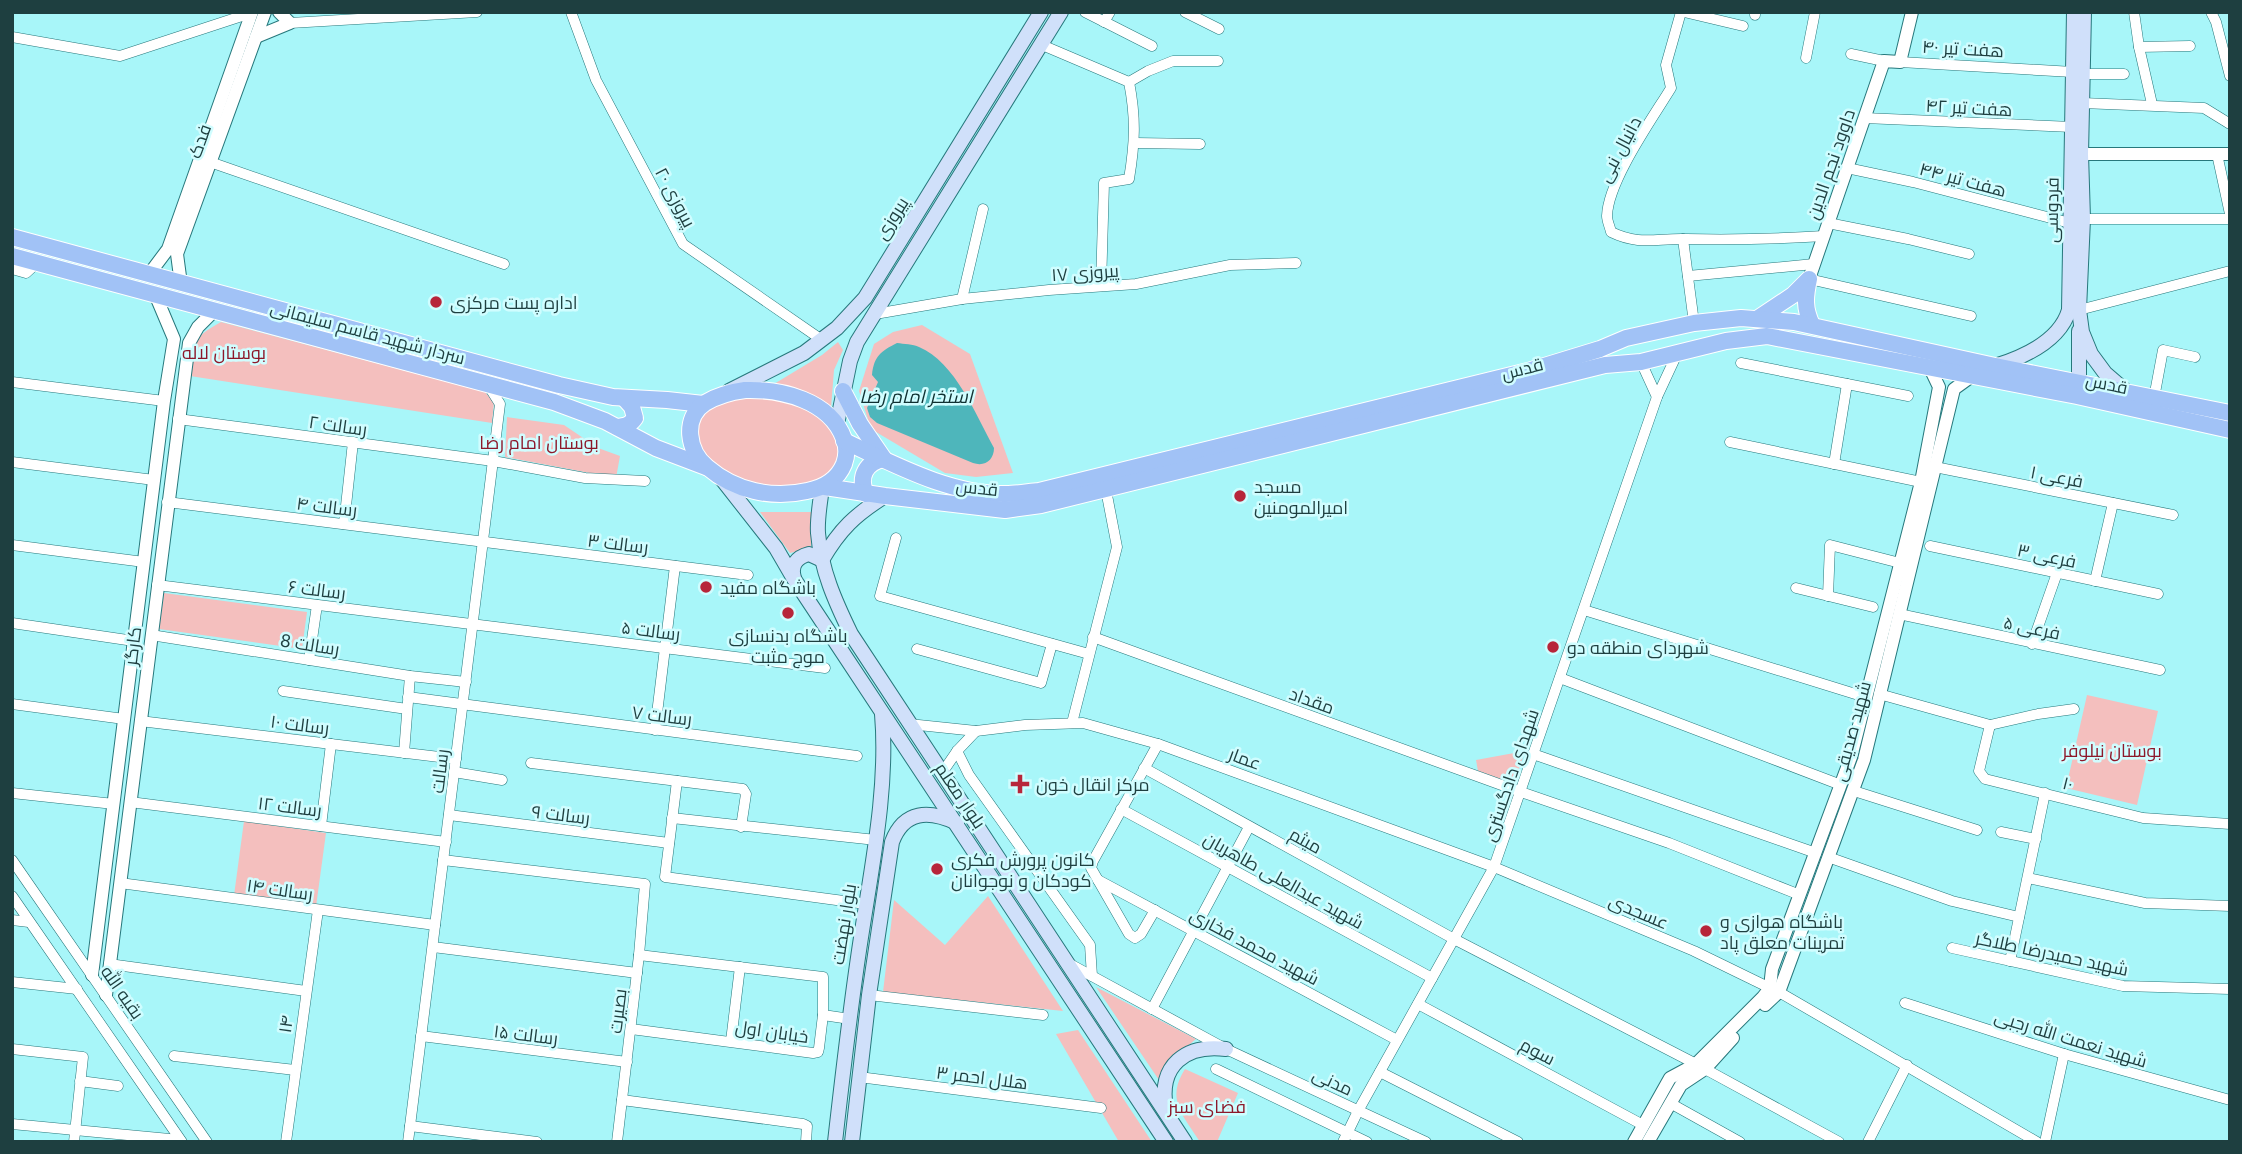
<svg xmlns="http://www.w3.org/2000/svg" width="2242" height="1154" font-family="Lato,Cairo,sans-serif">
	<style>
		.green { fill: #f4bfbe }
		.water { fill: #4eb6bb }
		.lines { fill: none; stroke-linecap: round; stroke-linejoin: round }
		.minor-casing { stroke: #27787c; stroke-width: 11 }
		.tertiary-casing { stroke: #27787c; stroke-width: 14 }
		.secondary-casing { stroke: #27787c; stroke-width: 16 }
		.primary-casing { stroke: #fff; stroke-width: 18 }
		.minor { stroke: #fff; stroke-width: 10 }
		.tertiary { stroke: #fff; stroke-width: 12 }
		.secondary { stroke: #d0e0fa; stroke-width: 14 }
		.primary { stroke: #a1c2f6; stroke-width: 16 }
		.poi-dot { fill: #b7253a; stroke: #d0fdff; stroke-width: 2.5 }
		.labels { text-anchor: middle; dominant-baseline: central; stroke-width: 5; stroke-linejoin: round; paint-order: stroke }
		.street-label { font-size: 18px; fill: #1e3f40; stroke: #d0fdff }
		.poi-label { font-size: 18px; fill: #1e3f40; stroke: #d0fdff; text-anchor: start }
		.park-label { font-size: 18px; fill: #8d182a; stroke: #d0fdff }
		.water-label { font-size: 19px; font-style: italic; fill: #0f3031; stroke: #d0fdff }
	</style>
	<rect width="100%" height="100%" fill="#a8f6f9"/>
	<g class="green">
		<path d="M221,322L485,392L494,402L492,423L190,376C193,345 191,338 221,322Z"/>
		<polygon points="922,325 970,354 1013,473 976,477 945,473 871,429 859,391 874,344 893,332"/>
		<polygon points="838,342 843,350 834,370 831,408 774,384 822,355"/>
		<path d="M744,396C764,396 782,398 801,406C838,423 860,462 813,482C802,487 788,491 776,490C754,488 703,466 697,442C695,436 697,427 699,421C702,414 710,406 718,403C726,400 736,398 744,396Z"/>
		<polygon points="507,417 564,425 598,448 620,456 616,478 505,457"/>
		<polygon points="760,512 812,512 811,548 790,553"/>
		<polygon points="164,593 307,612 302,649 159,629"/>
		<polygon points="2087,695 2158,711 2137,805 2066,788"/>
		<polygon points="1525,751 1514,784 1478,771 1476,760"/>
		<polygon points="244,821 326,833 315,914 233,903"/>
		<polygon points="988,896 1063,1011 883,992 894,900 945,945"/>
		<polygon points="1096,987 1196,1039 1166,1064 1159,1080"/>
		<polygon points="1078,1030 1152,1142 1119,1142 1056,1034"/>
		<path d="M1185,1069L1238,1093L1217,1142H1200C1184,1116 1165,1100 1185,1069Z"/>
	</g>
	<path class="water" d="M897,343C904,344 913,344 919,347C955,362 976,415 994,448C994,460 985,467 973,463L877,423L870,417L867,408L878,382L872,375C874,356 881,351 897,343Z"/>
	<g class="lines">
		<defs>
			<g id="minor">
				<polyline points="571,12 596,80 683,244 822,340"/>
				<polyline points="1085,12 1152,46"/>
				<polyline points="1185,12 1219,29"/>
				<path d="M1681,12L1666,65L1671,88C1652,119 1608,181 1607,216C1607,221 1610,227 1611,232C1640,246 1656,238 1686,239C1732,240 1778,239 1824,236"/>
				<polyline points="1684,12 1743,26"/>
				<polyline points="2134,12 2139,47 2152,104"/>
				<polyline points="2211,12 2216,22 2230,76"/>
				<polyline points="1755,15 1755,12"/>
				<polyline points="1104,22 1110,12"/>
				<polyline points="290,23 477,12"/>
				<polyline points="12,37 120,56 251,13"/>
				<path d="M1042,45L1129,82C1136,118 1135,143 1129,179L1104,183L1101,286"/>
				<polyline points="2139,47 2190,46"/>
				<polyline points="1851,54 1884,61"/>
				<polyline points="1806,58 1815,12"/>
				<polyline points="1900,62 2073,72"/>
				<polyline points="2083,74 2124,74"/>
				<polyline points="1129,82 1148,71 1173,61 1218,61"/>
				<polyline points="2082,103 2204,108 2230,124"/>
				<polyline points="1864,118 2072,127"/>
				<polyline points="1135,143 1200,144"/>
				<polyline points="2217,154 2230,214"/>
				<polyline points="210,162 504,264"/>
				<polyline points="1847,168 1913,182 2070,223"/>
				<polyline points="2083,219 2230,219"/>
				<polyline points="1828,223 1908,239 1969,254"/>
				<polyline points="1683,239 1694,323"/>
				<polyline points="12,269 26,273 37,263"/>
				<polyline points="1688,276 1814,264"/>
				<polyline points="1809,279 1971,316"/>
				<polyline points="962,299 983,209"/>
				<polyline points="2079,310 2230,271"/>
				<polyline points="875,314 962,299 1049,290 1136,284 1230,265 1296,263"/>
				<polyline points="1641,362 1657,397"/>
				<polyline points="1741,363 1908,396"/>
				<polyline points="12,382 164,401"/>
				<polyline points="2154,398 2163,350 2195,357"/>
				<polyline points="178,419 493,461 585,478 645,481"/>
				<polyline points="1730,442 1921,482"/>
				<polyline points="12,462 154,480"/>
				<polyline points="1834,464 1847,384"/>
				<polyline points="1935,467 2173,515"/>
				<polyline points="167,502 748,575"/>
				<polyline points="344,524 353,442"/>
				<polyline points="896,538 880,596 1089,654"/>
				<polyline points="12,545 144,562"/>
				<polyline points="1930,546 2158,594"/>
				<polyline points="2095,581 2113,503"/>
				<polyline points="157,585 825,668"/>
				<polyline points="1796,588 1873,607"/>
				<polyline points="1828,596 1830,545 1900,563"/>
				<polyline points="1584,610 1865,697"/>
				<polyline points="1899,614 2160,670"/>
				<polyline points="12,623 134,641"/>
				<polyline points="151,635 410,676 466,682"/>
				<polyline points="1093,637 1521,792 1669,843 1800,895"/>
				<polyline points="2032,644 2057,573"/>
				<polyline points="917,649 1041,683 1052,644"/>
				<polyline points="309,660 317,605"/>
				<polyline points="1560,678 1841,785"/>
				<polyline points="283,691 407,709"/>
				<polyline points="1879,694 1990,725 2038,714 2074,709"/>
				<polyline points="408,697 857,756"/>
				<polyline points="12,704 124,719"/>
				<polyline points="140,721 456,759"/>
				<polyline points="1072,723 1117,547 1106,490"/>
				<polyline points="909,724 976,731 957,751 942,773"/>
				<polyline points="1990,725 1979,771 1985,779 2143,818 2230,824"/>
				<polyline points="655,730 675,566"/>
				<polyline points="976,731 1025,725 1083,723 1158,744 1494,867 1694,951 1770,988"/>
				<polyline points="957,751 969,775 1090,945 1092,976"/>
				<polyline points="404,753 410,676"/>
				<polyline points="1533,754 1816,853"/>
				<polyline points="531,763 743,789 746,794 741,827"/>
				<polyline points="1144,768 1454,939 1696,1064"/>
				<polyline points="454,772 502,780"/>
				<polyline points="677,781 665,877 866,904"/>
				<polyline points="1854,791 1977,830"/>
				<polyline points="12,793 114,804"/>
				<polyline points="130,802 446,842"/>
				<polyline points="1121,809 1432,978"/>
				<polyline points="449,815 669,843"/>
				<polyline points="672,818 876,840"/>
				<polyline points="321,826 331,744"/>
				<polyline points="2001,832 2036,839"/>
				<polyline points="1828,857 1952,901 2019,917"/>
				<polyline points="12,860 207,1142"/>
				<polyline points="443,860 645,884 639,955 617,1142"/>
				<polyline points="2028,878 2145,903 2230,906"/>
				<polyline points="1098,880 1397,1040"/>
				<polyline points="120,883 435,925"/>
				<polyline points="12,896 182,1142"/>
				<polyline points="1155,910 1141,934 1135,938 1129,934 1091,868 1093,861 1158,744"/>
				<polyline points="12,920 29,922"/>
				<polyline points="433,947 637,973"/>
				<polyline points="1952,948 2123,986 2230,989"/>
				<polyline points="2010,961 2045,793"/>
				<polyline points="1068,963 1226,1049 1426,1142"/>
				<polyline points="109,964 306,991"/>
				<polyline points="12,982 77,989"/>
				<polyline points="1779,992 2037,1142"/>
				<polyline points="869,995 1043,1015"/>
				<polyline points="1905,1003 2064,1054 2230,1100"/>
				<polyline points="1418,1004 1643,1125"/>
				<polyline points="1152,1009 1249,827"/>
				<polyline points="823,1015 850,1019"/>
				<polyline points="631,1029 813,1053 818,1052 819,1048 823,1015 823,977 639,955"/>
				<polyline points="421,1036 627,1062"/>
				<polyline points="731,1041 740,967"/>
				<polyline points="12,1049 83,1057 74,1142"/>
				<polyline points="174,1056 295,1070"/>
				<polyline points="1216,1069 1367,1142"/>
				<polyline points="1705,1069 1839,1142"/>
				<polyline points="1380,1072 1518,1142"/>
				<polyline points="859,1077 1101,1108"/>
				<polyline points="80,1081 118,1086"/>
				<polyline points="622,1100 803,1124 807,1126 806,1142"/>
				<polyline points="1670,1103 1740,1142"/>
				<polyline points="12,1124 180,1140"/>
				<polyline points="410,1126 537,1142"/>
				<polyline points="286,1142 318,910"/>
				<polyline points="408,1142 500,404 488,385"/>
				<polyline points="1343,1142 1358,1111 1494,867 1657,397 1677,354"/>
				<polyline points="1868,1142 1907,1065"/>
				<polyline points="2045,1142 2064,1054"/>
			</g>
			<g id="tertiary">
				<polyline points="256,37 290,23 279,12"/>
				<polyline points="2081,154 2230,154"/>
				<polyline points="150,273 168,249 252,12"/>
				<polyline points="1809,279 1884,61 1900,62 1912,12"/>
				<polyline points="181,284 177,254 265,12"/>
				<polyline points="92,975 164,401 174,339 155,294"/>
				<polyline points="106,995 189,343 198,327 215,310"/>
				<polyline points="1765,1005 1779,992 1864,760 1954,389 1972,376"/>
				<polyline points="1634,1142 1670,1078 1696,1064 1763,997 1770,988 1772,969 1851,757 1921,482 1939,387 1929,366"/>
				<polyline points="1648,1142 1681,1085 1705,1069 1733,1038"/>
			</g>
			<g id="secondary">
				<polyline points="2084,12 2081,154 2083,219 2079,310 2082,332 2091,354 2105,373 2127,392"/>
				<polyline points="2079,331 2079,382"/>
				<path d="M1995,366C2024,357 2060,341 2069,310L2074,12"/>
				<polyline points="729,391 804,353 837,328 865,298 1041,12"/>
				<polyline points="837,424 850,361 857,342 1061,12"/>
				<polyline points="721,478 776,548 794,579 1166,1142"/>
				<path d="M822,488C820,503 817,519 818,533C821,570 835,601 851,634L1185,1142"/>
				<path d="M794,578C790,565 797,557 809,554L822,560C840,529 855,515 885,496"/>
				<path d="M1166,1108C1158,1065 1186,1044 1226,1049"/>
				<path d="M835,1142C843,1071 851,1001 862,931C873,860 888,785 882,714"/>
				<path d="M852,1142L869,995L892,842C904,810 929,810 957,823"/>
			</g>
			<g id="primary">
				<polyline points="12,237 559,385 613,397 667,400 703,404"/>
				<polyline points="12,256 554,402 605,421 656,448 706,467"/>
				<path d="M1757,319L1793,295L1809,279C1805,297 1804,308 1812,325"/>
				<path d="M745,390C781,389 830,400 844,439C847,447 847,456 844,464C837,481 823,488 807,491C772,499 735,491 707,467C688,452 682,418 705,403C718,395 730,392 745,390Z"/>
				<path d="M843,391L860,424L884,459C866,462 858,477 866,494"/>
				<path d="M617,427C626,426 630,425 635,418L632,407L624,398"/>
				<path d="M844,441C894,464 950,495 1006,494C1016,494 1028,492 1039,491L1528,371L1600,349L1626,338L1694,323L1741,318L1794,322L1995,366L2230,413"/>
				<polyline points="825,487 885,496 1005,510 1041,505 1605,365 1641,362 1726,341 1767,336 2077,396 2230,430"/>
			</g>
		</defs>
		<use href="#minor" class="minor-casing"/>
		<use href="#tertiary" class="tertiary-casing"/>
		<use href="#secondary" class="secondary-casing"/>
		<use href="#primary" class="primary-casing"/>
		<use href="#minor" class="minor"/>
		<use href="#tertiary" class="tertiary"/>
		<use href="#secondary" class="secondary"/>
		<use href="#primary" class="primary"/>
	</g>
	<g class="poi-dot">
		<circle cx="436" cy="302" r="7"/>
		<circle cx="1240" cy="496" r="7"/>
		<circle cx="706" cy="587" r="7"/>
		<circle cx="788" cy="613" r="7"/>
		<circle cx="1553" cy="647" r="7"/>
		<path d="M1016.5 773.5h7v7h7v7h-7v7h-7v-7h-7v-7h7z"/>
		<circle cx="937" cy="869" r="7"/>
		<circle cx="1706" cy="931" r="7"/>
	</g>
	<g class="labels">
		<g class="street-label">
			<text transform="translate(1963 48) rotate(3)">هفت تیر ۴۰</text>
			<text transform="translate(1969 107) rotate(3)">هفت تیر ۴۲</text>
			<text transform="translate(199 141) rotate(-70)">فدک</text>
			<text transform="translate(1619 149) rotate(-62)">دانیال نبی</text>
			<text transform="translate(1830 164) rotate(-71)">داوود نجم الدین</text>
			<text transform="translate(1963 179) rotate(15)">هفت تیر ۴۴</text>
			<text transform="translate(676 197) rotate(62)">پیروزی ۲۰</text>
			<text transform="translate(2051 210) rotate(-89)">فردوسی</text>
			<text transform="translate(891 218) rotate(-58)">پیروزی</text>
			<text transform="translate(1085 272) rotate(-4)">پیروزی ۱۷</text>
			<text transform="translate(368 332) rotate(15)">سردار شهید قاسم سلیمانی</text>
			<text transform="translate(1522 368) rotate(-14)">قدس</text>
			<text transform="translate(2107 383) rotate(12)">قدس</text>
			<text transform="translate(338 425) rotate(8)">رسالت ۲</text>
			<text transform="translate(2057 476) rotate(11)">فرعی ۱</text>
			<text transform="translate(977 487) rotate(6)">قدس</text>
			<text transform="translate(327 506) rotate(7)">رسالت ۴</text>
			<text transform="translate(618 543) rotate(7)">رسالت ۳</text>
			<text transform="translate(2047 555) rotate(12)">فرعی ۳</text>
			<text transform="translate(317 589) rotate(7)">رسالت ۶</text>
			<text transform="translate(2032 627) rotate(12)">فرعی ۵</text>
			<text transform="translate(651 630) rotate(7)">رسالت ۵</text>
			<text transform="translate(310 644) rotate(9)">رسالت 8</text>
			<text transform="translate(132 646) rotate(-83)">کارگر</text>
			<text transform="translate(1312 700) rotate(20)">مقداد</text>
			<text transform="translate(662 715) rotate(7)">رسالت ۷</text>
			<text transform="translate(300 724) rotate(7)">رسالت ۱۰</text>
			<text transform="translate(1851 731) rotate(-75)">شهید صدیقی</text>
			<text transform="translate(1245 758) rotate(20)">عمار</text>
			<text transform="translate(439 771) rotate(-83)">رسالت</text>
			<text transform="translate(1510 775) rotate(-71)">شهدای دادگستری</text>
			<text transform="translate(2068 783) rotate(14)">۱۰</text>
			<text transform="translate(961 795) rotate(56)">بلوار معلم</text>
			<text transform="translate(290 806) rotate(7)">رسالت ۱۲</text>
			<text transform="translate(561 814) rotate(7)">رسالت ۹</text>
			<text transform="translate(1306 840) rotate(29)">میثم</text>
			<text transform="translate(1284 880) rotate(29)">شهید عبدالعلی طاهریان</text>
			<text transform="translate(280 889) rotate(8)">رسالت ۱۴</text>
			<text transform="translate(1639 911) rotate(23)">عسجدی</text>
			<text transform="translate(843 924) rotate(-81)">بلوار نهضت</text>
			<text transform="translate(1255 946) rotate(28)">شهید محمد فخاری</text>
			<text transform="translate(2052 953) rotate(12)">شهید حمیدرضا طلاگر</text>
			<text transform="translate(123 992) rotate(55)">بقیه الله</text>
			<text transform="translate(617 1011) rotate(-83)">بصیرت</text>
			<text transform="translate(285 1024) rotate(-82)">۱۴</text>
			<text transform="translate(772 1031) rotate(8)">خیابان اول</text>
			<text transform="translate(526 1034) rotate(7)">رسالت ۱۵</text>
			<text transform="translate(2071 1038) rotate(17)">شهید نعمت الله رجبی</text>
			<text transform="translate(1538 1051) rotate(28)">سوم</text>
			<text transform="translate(982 1077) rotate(7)">هلال احمر ۳</text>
			<text transform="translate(1333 1081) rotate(25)">مدنی</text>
		</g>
		<g class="poi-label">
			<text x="450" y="302">اداره پست مرکزی</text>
			<text x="1254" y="486">مسجد<tspan x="1254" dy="21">امیرالمومنین</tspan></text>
			<text x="720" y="587">باشگاه مفید</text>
			<text x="788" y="635" text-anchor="middle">باشگاه بدنسازی<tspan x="788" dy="21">موج مثبت</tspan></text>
			<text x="1567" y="647">شهردای منطقه دو</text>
			<text x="1036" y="784">مرکز انقال خون</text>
			<text x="951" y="859">کانون پرورش فکری<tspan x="951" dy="21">کودکان و نوجوانان</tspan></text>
			<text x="1720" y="921">باشگاه هوازی و<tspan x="1720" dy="21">تمرینات معلق پاد</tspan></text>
		</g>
		<g class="park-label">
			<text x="224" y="352">بوستان لاله</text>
			<text x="539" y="442">بوستان امام رضا</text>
			<text x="2112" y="750">بوستان نیلوفر</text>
			<text x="1207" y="1106">فضای سبز</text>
		</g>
		<g class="water-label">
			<text x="916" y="395">استخر امام رضا</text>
		</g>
	</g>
	<rect width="2242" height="1154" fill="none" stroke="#1e3f40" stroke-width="28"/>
</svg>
